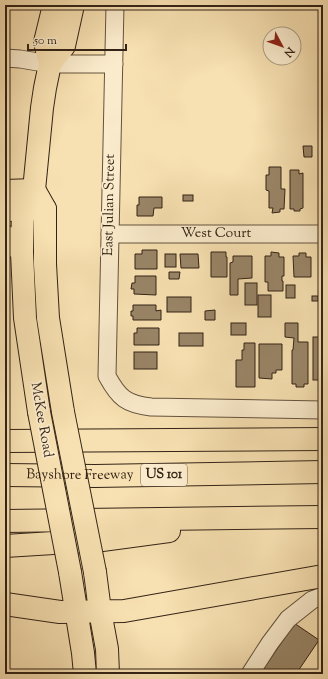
<svg xmlns="http://www.w3.org/2000/svg" width="328" height="679" font-family="'Sorts Mill Goudy',serif">
	<style>
		.building { fill: #998567; stroke: #332316 }
		.lines { fill: none; stroke-linecap: round; stroke-linejoin: round }
		.minor-casing { stroke: #64523d; stroke-width: 19 }
		.major-casing { stroke: #332316; stroke-width: 24 }
		.highway-casing { stroke: #332316; stroke-width: 24 }
		.minor { stroke: #faebcc; stroke-width: 17 }
		.major { stroke: #f7e0b1; stroke-width: 22 }
		.highway { stroke: #f7e0b1; stroke-width: 22 }
		.major-bridge-casing { stroke: #332316; stroke-width: 24; stroke-linecap: butt }
		.major-bridge { stroke: #f7e0b1; stroke-width: 22 }
		.labels { text-anchor: middle; dominant-baseline: central; stroke-width: 3.5; stroke-linejoin: round; paint-order: stroke }
		.shield { fill: #faebcc; stroke: #6f5f4d; stroke-width: 1 }
		.shield-label { font-size: 13px; font-weight: bold; fill: #332316 }
		.street-label { font-size: 14px; fill: #332316; stroke: #faebcc }
	</style>
	<rect width="100%" height="100%" fill="#f7e0b1"/>
	<filter id="stains"><feTurbulence type="fractalNoise" baseFrequency=".005" numOctaves="4"/><feColorMatrix values="0 0 0 0 .2 0 0 0 0 .09 0 0 0 0 .02 0 0 0 .5 -.17"/></filter>
	<radialGradient id="worn" r=".72"><stop offset=".6" stop-color="#630" stop-opacity="0"/><stop offset="1" stop-color="#630" stop-opacity=".3"/></radialGradient>
	<g class="building">
		<polygon points="303,146 312,146 312,157 304,157"/>
		<polygon points="269,167 281,167 281,189 285,189 284,209 280,209 280,212 272,213 273,208 269,208 269,191 266,190 266,175 269,175"/>
		<polygon points="290,170 299,170 299,174 303,173 303,208 300,209 300,211 294,211 294,209 290,209"/>
		<rect x="320" y="182" width="3" height="28"/>
		<rect x="183" y="195" width="10" height="6"/>
		<polygon points="139,197 162,197 162,208 154,208 153,216 137,216 137,205 139,205"/>
		<polygon points="142,250 157,250 157,269 135,269 135,254 142,254"/>
		<polygon points="211,252 226,252 226,257 227,257 227,277 211,277"/>
		<polygon points="271,252 279,253 279,257 284,257 284,276 282,276 282,281 283,281 283,291 268,291 268,282 265,282 265,256 271,256"/>
		<polygon points="299,253 306,253 306,257 311,257 311,277 294,277 293,256 299,256"/>
		<polygon points="322,253 323,253 323,290 323,278 321,278"/>
		<rect x="165" y="254" width="11" height="13"/>
		<polygon points="180,254 198,254 199,268 181,268"/>
		<polygon points="233,256 252,256 252,278 238,279 238,295 230,295 230,263 233,262"/>
		<polygon points="169,272 180,272 179,279 169,279"/>
		<polygon points="135,276 156,276 156,295 134,294 134,289 131,289 132,283 135,283"/>
		<rect x="245" y="283" width="12" height="22"/>
		<rect x="286" y="285" width="9" height="13"/>
		<rect x="258" y="295" width="13" height="22"/>
		<rect x="312" y="296" width="6" height="5"/>
		<rect x="167" y="297" width="24" height="15"/>
		<polygon points="133,305 156,305 156,311 161,310 161,320 133,320 133,316 131,316 131,311 133,311"/>
		<polygon points="215,310 215,320 205,320 205,311"/>
		<rect x="231" y="323" width="15" height="12"/>
		<polygon points="285,323 298,323 298,342 308,342 308,384 304,384 304,387 296,387 296,384 292,384 292,350 293,350 294,338 285,337"/>
		<polygon points="137,328 159,328 159,345 134,345 134,333 137,333"/>
		<rect x="179" y="333" width="24" height="13"/>
		<rect x="313" y="337" width="10" height="43"/>
		<polygon points="244,343 255,343 255,387 236,387 236,360 242,360 242,350 244,350"/>
		<polygon points="259,344 282,344 282,370 276,370 276,373 272,373 272,379 259,378"/>
		<rect x="134" y="352" width="23" height="17"/>
		<polygon points="294,623 319,640 296,674 260,674 286,636 285,636"/>
	</g>
	<g class="lines">
		<defs>
			<g id="minor">
				<path d="M115,5L107,376C119,398 126,404 151,407L323,410"/>
				<polyline points="5,58 20,59 50,64 114,64"/>
				<path id="s1" d="M110,234H323"/>
				<polyline points="250,674 270,643 288,619 312,600 323,596"/>
			</g>
			<g id="major">
				<polyline points="50,64 45,42 54,5"/>
				<polyline points="36,193 45,209 45,264 48,318 63,412"/>
				<polyline points="39,412 25,318 22,252 23,210 34,190 42,108 45,88 50,64 64,46 73,5"/>
				<polyline points="70,572 83,653 85,674"/>
				<polyline points="95,572 100,611 107,649 108,674"/>
			</g>
			<g id="highway">
				<polyline points="5,191 34,190"/>
				<polyline points="5,210 45,209"/>
				<polyline points="5,236 22,252"/>
				<polyline points="5,441 323,439"/>
				<path id="s2" d="M5,475L95,476L323,472"/>
				<polyline points="5,521 323,517"/>
				<polyline points="5,546 102,540 169,531"/>
				<polyline points="5,604 60,612 124,611 323,576"/>
			</g>
		</defs>
		<use href="#minor" class="minor-casing"/>
		<use href="#major" class="major-casing"/>
		<use href="#highway" class="highway-casing"/>
		<use href="#minor" class="minor"/>
		<use href="#major" class="major"/>
		<use href="#highway" class="highway"/>
		<defs>
			<g id="major-bridge">
				<polyline points="39,412 70,572"/>
				<polyline points="63,412 95,572"/>
			</g>
		</defs>
		<use href="#major-bridge" class="major-bridge-casing"/>
		<use href="#major-bridge" class="major-bridge"/>
	</g>
	<g class="labels">
		<rect class="shield" x="141" y="464" width="46" height="22" rx="3"/>
		<g class="shield-label">
			<text x="164" y="475">US 101</text>
		</g>
		<g class="street-label">
			<text transform="translate(110 205) rotate(-89)">East Julian Street</text>
			<text stroke="none"><textPath href="#s1" startOffset="106">West Court</textPath></text>
			<text transform="translate(41 420) rotate(80)">McKee Road</text>
			<text stroke="none"><textPath href="#s2" startOffset="75">Bayshore Freeway</textPath></text>
		</g>
	</g>
	<rect width="328" height="679" fill="none" stroke="#f7e0b1" stroke-width="20"/>
	<rect x="6" y="6" width="316" height="667" fill="none" stroke="#332316" stroke-width="2"/>
	<rect x="10" y="10" width="308" height="659" fill="none" stroke="#332316"/>
	<g transform="translate(282 46) rotate(131)"><circle r="19" fill="#faebcc" stroke="#aa9b83"/>
	<path d="M0-3L7 15L0 10L-7 15Z" fill="#8f2418"/>
	<text y="-6" font-size="11" font-weight="bold" text-anchor="middle" fill="#332316">N</text>
	</g>
	<path d="M28 44v6h98v-6" fill="none" stroke="#332316" stroke-width="2"/>
	<text x="34" y="44" font-size="12" fill="#332316" stroke="#faebcc" stroke-width="3" paint-order="stroke">50 m</text>
	<rect width="100%" height="100%" filter="url(#stains)"/>
	<rect width="100%" height="100%" fill="url(#worn)"/>
</svg>
